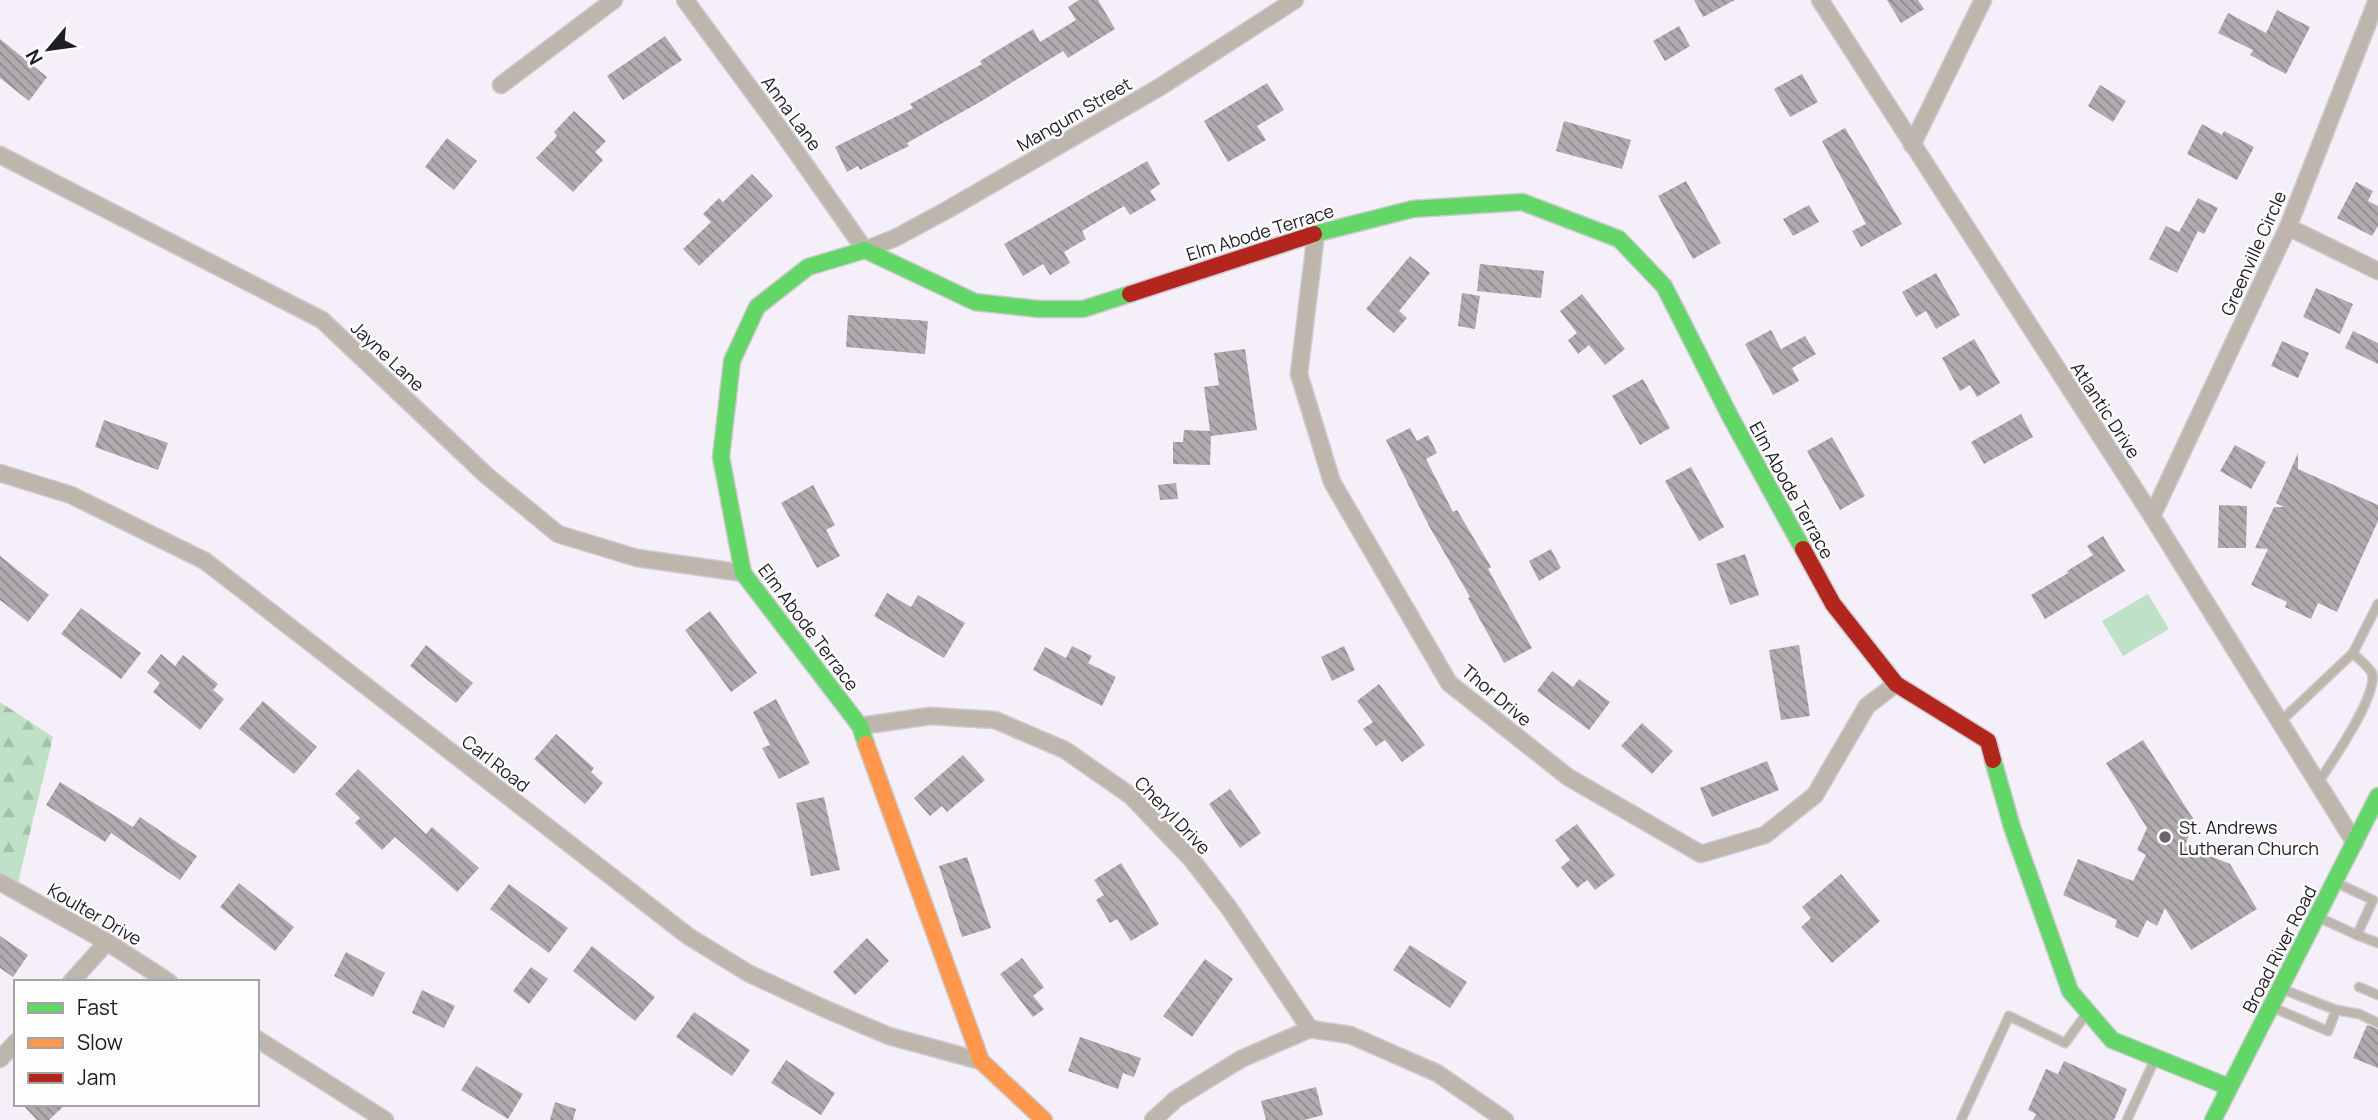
<svg xmlns="http://www.w3.org/2000/svg" width="2378" height="1120" font-family="Manrope,sans-serif">
	<style>
		.forest { fill: url(#forest-firs) }
		.pitch { fill: #bfe1c8 }
		.building { fill: url(#building-back-hatch) }
		.lines { fill: none; stroke-linecap: round; stroke-linejoin: round }
		.lane-casing { stroke: #cecad1; stroke-width: 11 }
		.street-casing { stroke: #cecad1; stroke-width: 19 }
		.fast-casing { stroke: #cecad1; stroke-width: 19 }
		.slow-casing { stroke: #cecad1; stroke-width: 19 }
		.jam-casing { stroke: #cecad1; stroke-width: 19 }
		.lane { stroke: #beb6ad; stroke-width: 8 }
		.street { stroke: #beb6ad; stroke-width: 16 }
		.fast { stroke: #63d668; stroke-width: 16 }
		.slow { stroke: #ff974d; stroke-width: 16 }
		.jam { stroke: #b3261e; stroke-width: 16 }
		.poi-dot { fill: #6a666d; stroke: #fdfdfd; stroke-width: 2.5 }
		.labels { text-anchor: middle; dominant-baseline: central; stroke-width: 5; stroke-linejoin: round; paint-order: stroke }
		.street-label { font-size: 18px; fill: #1f1c22; stroke: #fdfdfd }
		.poi-label { font-size: 18px; fill: #1f1c22; stroke: #fdfdfd; text-anchor: start }
	</style>
	<defs>
		<pattern id="forest-firs" width="22" height="20" patternUnits="userSpaceOnUse" patternTransform="scale(1.75)"><rect width="22" height="20" fill="#bfe1c8"/><path d="M5 1l3.5 6h-7zM16 11l3.5 6h-7z" fill="#a4c0ac"/></pattern>
		<pattern id="building-back-hatch" width="6" height="6" patternUnits="userSpaceOnUse" patternTransform="scale(1.75)"><rect width="6" height="6" fill="#b1abaf"/><path d="M-1 5l2 2M0 0l6 6M5-1l2 2" fill="none" stroke="#8f8a8e"/></pattern>
	</defs>
	<rect width="100%" height="100%" fill="#f4eff9"/>
	<polygon class="forest" points="0,702 53,737 16,891 0,882"/>
	<polygon class="pitch" points="2148,594 2169,629 2123,656 2102,621"/>
	<g class="building">
		<polygon points="1079,0 1098,0 1115,29 1068,58 1063,51 980,102 907,143 909,146 860,170 858,166 847,172 835,147 913,108 910,104 982,64 980,61 1033,29 1040,42 1076,20 1068,7"/>
		<polygon points="1694,0 1735,0 1703,17"/>
		<polygon points="1887,0 1918,0 1924,9 1901,23"/>
		<polygon points="2277,10 2310,27 2286,74 2250,55 2253,50 2218,33 2228,13 2266,33"/>
		<polygon points="1679,26 1690,46 1665,61 1653,41"/>
		<polygon points="665,36 682,60 623,100 607,76"/>
		<polygon points="0,39 47,77 29,101 0,78"/>
		<polygon points="1802,74 1818,102 1790,117 1774,89"/>
		<polygon points="1267,83 1284,110 1257,126 1266,140 1228,162 1204,121"/>
		<polygon points="2100,85 2126,101 2113,122 2088,106"/>
		<polygon points="574,111 606,141 595,152 603,160 573,192 536,158 557,136 554,132"/>
		<polygon points="1564,121 1631,140 1622,169 1556,151"/>
		<polygon points="2202,124 2222,135 2224,131 2254,147 2237,180 2187,154"/>
		<polygon points="1845,128 1902,224 1861,247 1852,231 1866,224 1822,141"/>
		<polygon points="447,138 477,161 454,190 425,167"/>
		<polygon points="1147,161 1160,184 1150,191 1156,200 1130,215 1124,206 1082,231 1086,239 1064,252 1070,263 1050,275 1043,264 1023,276 1004,244"/>
		<polygon points="752,174 773,196 699,266 683,249 711,222 703,214 719,198 723,202"/>
		<polygon points="1686,181 1721,243 1693,259 1658,196"/>
		<polygon points="2356,182 2373,191 2368,201 2378,206 2378,226 2372,236 2337,218"/>
		<polygon points="2198,198 2218,208 2204,234 2198,231 2177,273 2149,259 2166,226 2179,232"/>
		<polygon points="1809,205 1819,222 1793,236 1783,219"/>
		<polygon points="1410,256 1430,273 1399,311 1407,318 1394,333 1366,309"/>
		<polygon points="1480,264 1544,271 1541,298 1477,291"/>
		<polygon points="1936,273 1960,315 1936,329 1926,311 1916,317 1902,292"/>
		<polygon points="2316,288 2353,304 2340,334 2303,317"/>
		<polygon points="1462,293 1480,296 1475,329 1458,326"/>
		<polygon points="1582,294 1625,349 1605,365 1589,345 1578,354 1568,340 1577,333 1560,311"/>
		<polygon points="848,315 928,321 925,354 846,347"/>
		<polygon points="1771,330 1781,349 1805,336 1816,354 1792,368 1799,381 1773,395 1745,344"/>
		<polygon points="2353,331 2378,343 2378,364 2345,348"/>
		<polygon points="1974,339 2000,383 1977,397 1970,385 1960,391 1942,358"/>
		<polygon points="2282,341 2309,353 2298,378 2271,366"/>
		<polygon points="1245,349 1257,430 1211,436 1210,465 1173,464 1173,442 1183,442 1184,430 1210,431 1204,387 1219,385 1214,353"/>
		<polygon points="1643,379 1670,428 1640,445 1612,396"/>
		<polygon points="2021,414 2033,437 1984,464 1971,442"/>
		<polygon points="104,420 168,443 158,470 95,447"/>
		<polygon points="1410,428 1417,441 1428,435 1437,453 1426,459 1453,512 1457,510 1491,567 1488,569 1532,648 1504,663 1468,598 1470,597 1429,526 1386,440"/>
		<polygon points="1832,437 1865,496 1840,510 1807,451"/>
		<polygon points="2235,445 2266,462 2251,489 2220,471"/>
		<polygon points="2298,453 2298,469 2378,505 2378,521 2337,612 2318,603 2311,619 2285,607 2287,602 2251,585 2268,549 2255,548 2274,507 2284,507 2276,503"/>
		<polygon points="1691,467 1724,527 1699,541 1665,481"/>
		<polygon points="1176,483 1178,499 1160,500 1158,485"/>
		<polygon points="813,485 835,525 826,530 840,556 817,568 781,503"/>
		<polygon points="2219,505 2247,506 2246,548 2218,548"/>
		<polygon points="2103,536 2125,571 2045,619 2031,595 2068,573 2067,571 2093,555 2087,546"/>
		<polygon points="1551,549 1561,568 1539,581 1529,561"/>
		<polygon points="1745,554 1759,595 1730,605 1716,564"/>
		<polygon points="0,556 49,595 28,622 0,600"/>
		<polygon points="887,593 911,607 918,595 965,623 944,658 874,616"/>
		<polygon points="81,608 141,653 121,679 61,634"/>
		<polygon points="710,611 757,673 731,692 685,630"/>
		<polygon points="426,645 473,683 456,703 410,666"/>
		<polygon points="1799,645 1810,716 1781,720 1769,650"/>
		<polygon points="1072,646 1092,656 1088,663 1116,677 1102,706 1033,670 1045,647 1066,658"/>
		<polygon points="1344,646 1355,670 1332,681 1321,657"/>
		<polygon points="161,654 175,666 183,655 218,684 213,690 224,699 200,730 153,692 160,683 147,672"/>
		<polygon points="1552,671 1573,687 1579,679 1610,702 1589,730 1537,691"/>
		<polygon points="1379,684 1425,745 1402,762 1385,740 1376,746 1363,729 1373,722 1357,701"/>
		<polygon points="776,699 810,763 779,779 762,748 770,745 753,712"/>
		<polygon points="263,701 317,747 294,774 239,729"/>
		<polygon points="1642,723 1673,751 1652,774 1621,746"/>
		<polygon points="556,734 594,768 591,772 603,783 585,804 534,759"/>
		<polygon points="2143,740 2194,820 2185,846 2230,864 2257,909 2191,950 2165,908 2157,926 2147,920 2138,938 2115,927 2117,920 2063,895 2078,859 2133,881 2146,855 2137,850 2147,828 2106,763"/>
		<polygon points="963,755 985,780 947,812 942,806 930,816 914,798"/>
		<polygon points="1767,761 1779,790 1712,817 1700,788"/>
		<polygon points="358,769 426,834 432,827 479,868 457,892 395,837 382,850 355,823 360,818 335,794"/>
		<polygon points="60,782 133,827 140,817 197,856 180,880 111,833 105,842 46,805"/>
		<polygon points="1230,789 1261,833 1240,848 1209,804"/>
		<polygon points="824,797 840,870 811,876 796,803"/>
		<polygon points="1577,824 1615,875 1595,890 1587,880 1577,888 1561,867 1570,860 1555,840"/>
		<polygon points="967,857 991,928 962,937 939,866"/>
		<polygon points="1121,863 1159,924 1131,941 1117,919 1110,923 1096,900 1104,895 1094,880"/>
		<polygon points="1841,874 1880,921 1832,963 1801,927 1811,918 1802,907"/>
		<polygon points="239,883 294,927 275,951 220,907"/>
		<polygon points="509,884 568,928 549,953 490,909"/>
		<polygon points="0,936 28,955 13,977 0,968"/>
		<polygon points="867,938 889,961 855,995 833,972"/>
		<polygon points="1410,945 1467,982 1450,1008 1393,970"/>
		<polygon points="592,946 655,997 635,1021 573,971"/>
		<polygon points="346,952 385,973 373,997 334,976"/>
		<polygon points="1022,958 1044,987 1033,996 1044,1009 1033,1017 1000,974"/>
		<polygon points="1205,959 1233,979 1192,1037 1163,1016"/>
		<polygon points="531,967 548,979 529,1004 513,991"/>
		<polygon points="422,990 455,1006 444,1028 412,1013"/>
		<polygon points="694,1012 750,1050 732,1076 676,1037"/>
		<polygon points="2367,1025 2378,1029 2378,1068 2353,1058"/>
		<polygon points="1080,1037 1141,1058 1134,1077 1123,1073 1118,1089 1068,1071"/>
		<polygon points="786,1060 835,1093 821,1115 771,1083"/>
		<polygon points="2064,1061 2127,1089 2114,1120 2033,1120 2036,1114 2028,1110 2046,1069 2058,1074"/>
		<polygon points="476,1066 523,1094 508,1119 461,1090"/>
		<polygon points="1316,1087 1323,1115 1304,1120 1266,1120 1261,1101"/>
		<polygon points="555,1102 576,1109 573,1120 550,1120"/>
		<polygon points="22,1104 66,1104 49,1120 37,1120"/>
	</g>
	<g class="lines">
		<defs>
			<g id="lane">
				<polyline points="2280,722 2353,653 2378,604"/>
				<path d="M2318,783C2331,763 2378,696 2372,673C2368,666 2359,659 2353,653"/>
				<polyline points="2320,918 2357,935 2373,900 2337,883"/>
				<polyline points="2357,935 2378,943"/>
				<polyline points="2359,987 2378,995"/>
				<polyline points="2282,989 2336,1010 2359,1014 2378,1023"/>
				<polyline points="2274,1008 2328,1031 2336,1010"/>
				<polyline points="1961,1120 2009,1016 2065,1043 2087,1013"/>
				<polyline points="2127,1120 2155,1059"/>
			</g>
			<g id="street">
				<polyline points="685,0 780,129 865,250 895,238 947,210 1160,87 1295,0"/>
				<polyline points="1820,0 2152,516 2355,843"/>
				<polyline points="501,85 614,0"/>
				<polyline points="1912,145 1983,0"/>
				<polyline points="0,155 322,320 486,475 558,534 637,558 743,573"/>
				<polyline points="2288,227 2378,271"/>
				<polyline points="1316,233 1299,374 1332,482 1449,683 1568,777 1701,854 1765,835 1815,795 1867,706 1896,684"/>
				<polyline points="0,473 71,495 205,561 688,936 748,973 823,1008 889,1036 981,1061"/>
				<polyline points="2152,516 2288,227 2377,0"/>
				<polyline points="860,726 930,716 995,720 1065,750 1131,796 1192,860 1229,908 1310,1029"/>
				<polyline points="0,882 107,942 169,982"/>
				<polyline points="71,982 107,942"/>
				<polyline points="257,1039 385,1120"/>
				<polyline points="0,1059 16,1042"/>
				<polyline points="1153,1120 1176,1099 1241,1059 1310,1029 1350,1035 1437,1073 1505,1120"/>
			</g>
			<g id="fast">
				<polyline points="1314,234 1413,209 1522,202 1619,239 1664,286 1731,418 1803,549"/>
				<polyline points="866,744 860,726 743,573 721,457 732,361 757,307 808,267 865,250 975,302 1039,309 1083,309 1130,294"/>
				<polyline points="1993,760 2012,827 2070,991 2112,1040 2229,1087"/>
				<polyline points="2213,1120 2378,796"/>
			</g>
			<polyline id="slow" points="866,744 981,1061 1044,1120"/>
			<g id="jam">
				<polyline points="1130,294 1314,234"/>
				<polyline points="1803,549 1833,604 1896,684 1988,741 1993,760"/>
			</g>
		</defs>
		<use href="#lane" class="lane-casing"/>
		<use href="#street" class="street-casing"/>
		<use href="#fast" class="fast-casing"/>
		<use href="#slow" class="slow-casing"/>
		<use href="#jam" class="jam-casing"/>
		<use href="#lane" class="lane"/>
		<use href="#street" class="street"/>
		<use href="#fast" class="fast"/>
		<use href="#slow" class="slow"/>
		<use href="#jam" class="jam"/>
	</g>
	<circle class="poi-dot" cx="2165" cy="837" r="7"/>
	<g class="labels">
		<g class="street-label">
			<text transform="translate(792 113) rotate(54)">Anna Lane</text>
			<text transform="translate(1074 114) rotate(-30)">Mangum Street</text>
			<text transform="translate(1260 232) rotate(-17)">Elm Abode Terrace</text>
			<text transform="translate(2253 253) rotate(-66)">Greenville Circle</text>
			<text transform="translate(388 356) rotate(43)">Jayne Lane</text>
			<text transform="translate(2106 410) rotate(57)">Atlantic Drive</text>
			<text transform="translate(1792 490) rotate(61)">Elm Abode Terrace</text>
			<text transform="translate(809 627) rotate(53)">Elm Abode Terrace</text>
			<text transform="translate(1497 695) rotate(40)">Thor Drive</text>
			<text transform="translate(496 763) rotate(38)">Carl Road</text>
			<text transform="translate(1173 815) rotate(46)">Cheryl Drive</text>
			<text transform="translate(95 914) rotate(30)">Koulter Drive</text>
			<text transform="translate(2279 949) rotate(-63)">Broad River Road</text>
		</g>
		<g class="poi-label">
			<text x="2179" y="827">St. Andrews<tspan x="2179" dy="21">Lutheran Church</tspan></text>
		</g>
	</g>
	<rect x="14" y="980" width="245" height="126" fill="#fdfdfd" stroke="#a4a3a5" stroke-width="2"/>
	<rect x="28" y="1003" width="35" height="10" fill="#63d668" stroke="#a4a3a5" stroke-width="2"/>
	<text x="77" y="1015" font-size="21" fill="#1f1c22">Fast</text>
	<rect x="28" y="1038" width="35" height="10" fill="#ff974d" stroke="#a4a3a5" stroke-width="2"/>
	<text x="77" y="1050" font-size="21" fill="#1f1c22">Slow</text>
	<rect x="28" y="1073" width="35" height="10" fill="#b3261e" stroke="#a4a3a5" stroke-width="2"/>
	<text x="77" y="1085" font-size="21" fill="#1f1c22">Jam</text>
	<g transform="translate(49 49) rotate(241)" stroke="#fdfdfd" stroke-width="5" paint-order="stroke">
	<path d="M0-5L12 26L0 18L-12 26Z" fill="#1f1c22"/>
	<text y="-10" font-size="19" font-weight="bold" text-anchor="middle" fill="#1f1c22">N</text>
	</g>
</svg>
